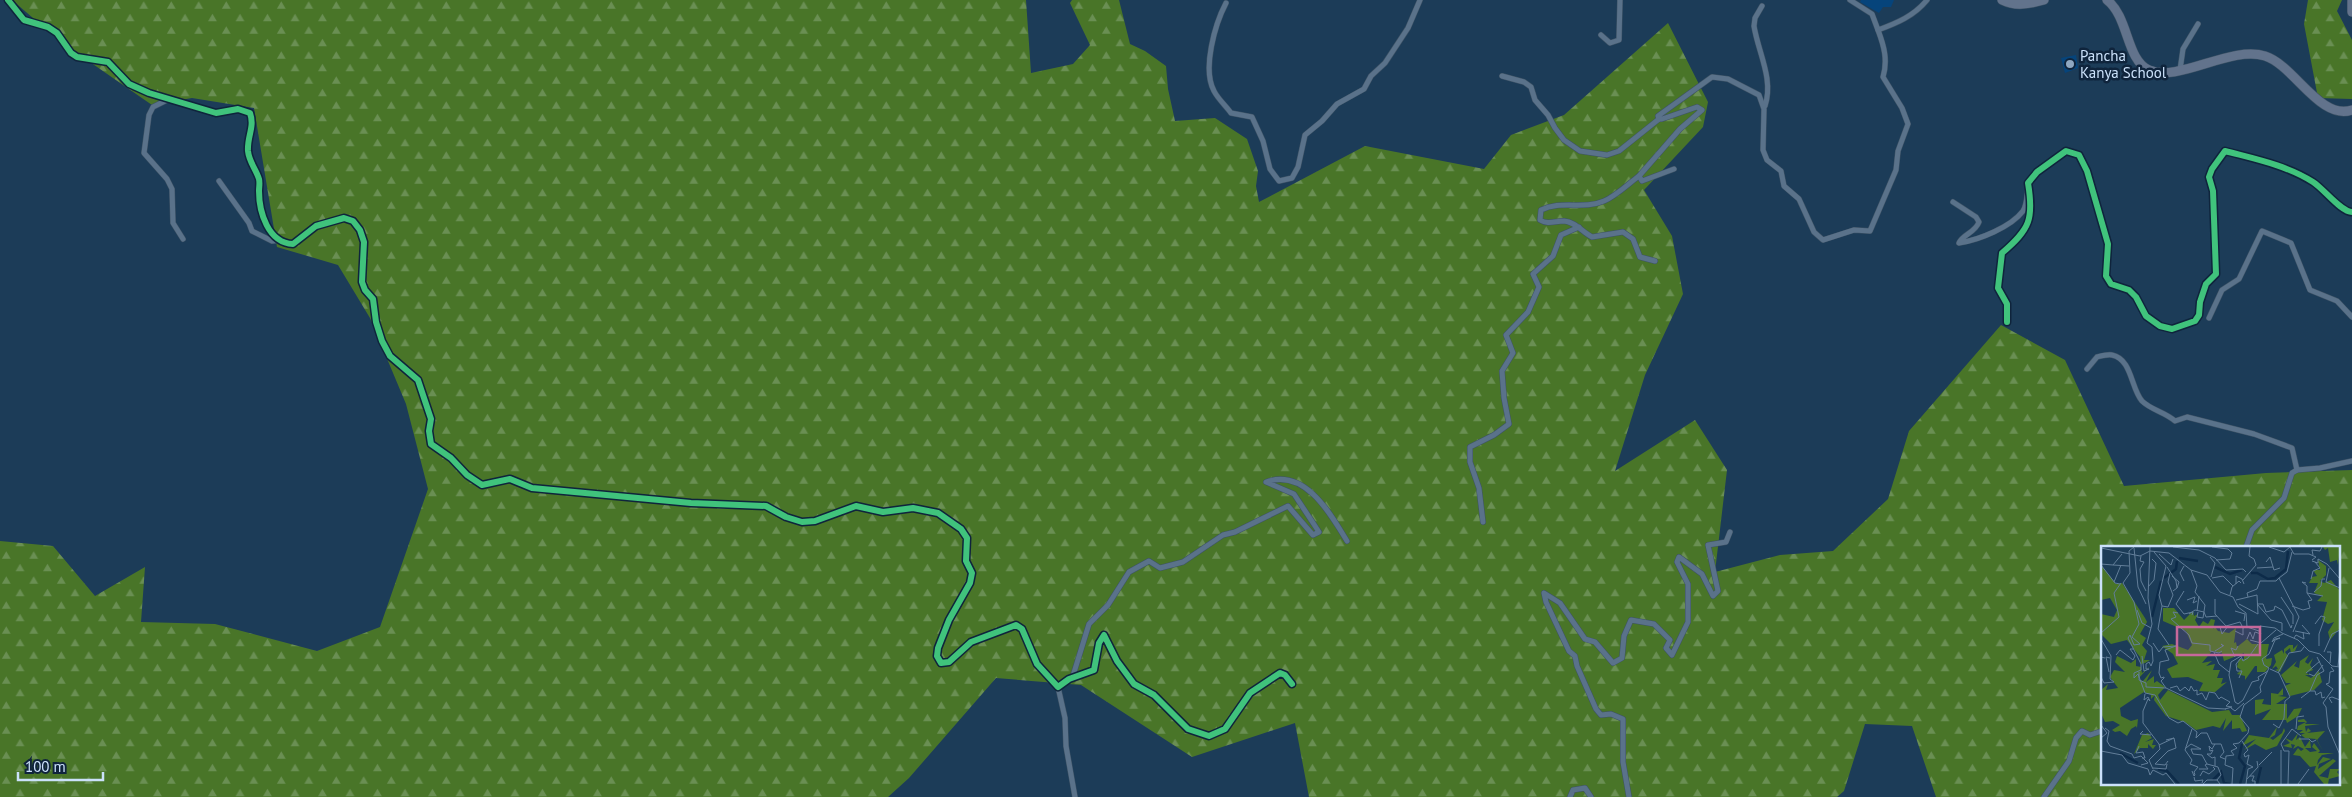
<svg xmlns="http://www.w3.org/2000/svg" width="2352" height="797" font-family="'PT Sans',sans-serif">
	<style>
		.built { fill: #06447b }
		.forest { fill: url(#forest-firs); fill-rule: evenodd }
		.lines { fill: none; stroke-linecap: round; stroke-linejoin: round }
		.street-casing { stroke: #3e5366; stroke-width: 6 }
		.highway-casing { stroke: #3e5366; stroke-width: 10 }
		.street { stroke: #5a728a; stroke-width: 5 }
		.highway { stroke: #62738c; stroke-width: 9 }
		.cycleway-casing { stroke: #0f243c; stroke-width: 9 }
		.cycleway { stroke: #40c37c; stroke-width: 6 }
		.poi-dot { fill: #8ea7c1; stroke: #0f243c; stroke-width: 2 }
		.labels { text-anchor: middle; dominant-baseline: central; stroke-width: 5; stroke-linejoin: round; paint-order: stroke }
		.poi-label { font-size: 15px; fill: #cbe1fa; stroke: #0f243c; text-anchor: start }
		.inset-river { fill: none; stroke: #0d2b49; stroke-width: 2.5 }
		.inset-road { fill: none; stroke: #627e99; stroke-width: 1 }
		.view { fill: #c6689b; fill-opacity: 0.15; stroke: #c6689b; stroke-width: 2.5 }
		.inset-edge { fill: none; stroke: #cbe1fa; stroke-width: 2.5 }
	</style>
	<defs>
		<pattern id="forest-firs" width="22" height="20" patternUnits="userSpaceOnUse" patternTransform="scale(1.25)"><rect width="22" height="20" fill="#497528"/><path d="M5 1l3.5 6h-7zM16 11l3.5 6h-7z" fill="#6a8f53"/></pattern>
	</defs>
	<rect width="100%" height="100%" fill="#1c3c58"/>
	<g class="built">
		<polygon points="1861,0 1894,0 1891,7 1883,7 1879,13 1860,2"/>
		<polygon points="2076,55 2078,68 2065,73 2061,58"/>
	</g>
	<g class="forest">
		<path d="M12,0H1026L1031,73L1073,64L1090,45L1070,3L1072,0H1119L1130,44L1145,51L1166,66L1168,89L1175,121L1215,118L1247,139L1258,171L1256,186L1259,202L1365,146L1484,169L1511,135L1564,115L1668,23L1708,102L1703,127L1644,190L1672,236L1683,294L1645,375L1615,471L1695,420L1727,470L1715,572L1780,555L1833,551L1888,499L1909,431L2001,325L2065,360L2124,486L2266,473L2352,470V797H1936L1912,726L1865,724L1844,791L1837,797H1309L1295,723L1192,757L1081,685L996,678L909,778L888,797H0V541L53,546L95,596L145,567L141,622L215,624L317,651L380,627L428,489L406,404L370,318L338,265L277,247L254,108L192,98L152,105L61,42ZM2102,547H2338V783H2102Z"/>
		<polygon points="2308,0 2342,0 2337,11 2352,40 2352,99 2318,98 2304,24"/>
	</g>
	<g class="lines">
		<defs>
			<g id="street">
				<path d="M8,0L24,20L48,27L57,33L71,53L77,57L108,62L129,84L149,93L216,113L238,109L250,113C255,127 247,136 248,151C249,162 256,169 259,179C260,183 259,187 259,191C259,212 268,243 293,244L316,226L344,218L353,221L360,230L364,242L362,282L365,290L373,299L376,322L382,341L390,356L418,380L431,419L429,431L431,444L451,458L467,475L482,485L510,479L532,488L691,503L766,506L786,517L802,522L815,521L856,506L883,512L913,508L938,513L961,529L967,538L966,561L972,573L970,583L949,620L938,648L937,656L941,663L949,662L971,642L1016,625L1022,629L1037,664L1058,687L1069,679L1094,670L1099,643L1104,635L1117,661L1134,684L1154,695L1188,729L1209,736L1225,729L1250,693L1280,673L1285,675L1292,684"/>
				<path d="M1850,0L1872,14L1878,30C1897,23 1914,16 1927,0"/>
				<path d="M1226,3C1215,24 1202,69 1214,91C1218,99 1226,106 1231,113L1252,117L1263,141L1270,169L1279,181L1292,178L1298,167L1305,135L1322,121L1337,104L1364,89L1371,76L1385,63L1408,28L1420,0"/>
				<path d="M1762,6L1755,18L1754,26C1758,52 1774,79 1765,106"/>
				<polyline points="1601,35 1610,43 1619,40 1620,0"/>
				<polyline points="2180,70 2183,49 2198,24"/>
				<polyline points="1502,76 1524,82 1531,87 1535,100 1548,115 1555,128 1564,140 1580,151 1607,155 1619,151 1659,119"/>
				<polyline points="169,99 153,107 149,115 144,153 167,179 172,189 173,223 183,239"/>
				<path d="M1674,169L1642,181L1639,176L1680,129L1702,110L1697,107L1662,119H1659L1658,116L1712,77L1728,79L1759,95L1764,109L1763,150L1767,160L1781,171L1784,186L1799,199L1814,232L1823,240L1854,230L1870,231L1896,170L1898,151L1908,124L1902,108L1883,77C1888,60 1884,46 1878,30"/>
				<path d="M1639,176C1628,184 1616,196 1604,201C1583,210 1561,200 1541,210L1540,220C1548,225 1555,221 1564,221C1576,222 1582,232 1592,237L1623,232L1633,239L1640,257L1655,261"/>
				<polyline points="219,181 249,223 252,231 272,241 282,240"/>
				<path d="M1953,202L1976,217L1979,222C1975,233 1963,234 1959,243C1979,240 2011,227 2023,211C2027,205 2027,195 2028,188"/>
				<polyline points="2209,318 2222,290 2239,279 2262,231 2291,243 2310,290 2337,301 2352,317"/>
				<path d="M2007,322V304L1998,288L2002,253C2030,229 2034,219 2028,183L2037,172L2066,151L2079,155L2087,171L2108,244L2106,276L2111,284L2129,290L2136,297L2146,316L2160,326L2172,329L2195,321L2199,315L2200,302L2206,284L2216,274L2213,191L2209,177L2212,169L2225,151C2255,159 2286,165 2313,182C2324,189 2341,212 2352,212"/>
				<path d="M2087,369L2097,357C2101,356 2108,354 2112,355C2132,359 2131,389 2142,401C2151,410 2165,412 2175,421L2187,417L2254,434L2292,448L2297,470L2320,468L2352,461"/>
				<polyline points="1483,522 1479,488 1470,462 1470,447 1494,435 1509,424 1504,398 1502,371 1513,353 1506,335 1528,312 1539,287 1533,274 1553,256 1561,235 1579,227"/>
				<polyline points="2246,547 2252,530 2284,498 2292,473 2297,470"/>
				<path d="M1072,679L1089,624L1108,605L1129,572L1149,561L1160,568L1183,562L1223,535L1235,532L1288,506L1313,535L1319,532L1294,494L1266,482C1305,468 1330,513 1347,541"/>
				<polyline points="1058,687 1065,718 1066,746 1075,797"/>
				<polyline points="1570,797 1573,790 1585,788 1591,797"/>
				<polyline points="1629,797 1623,762 1623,719 1611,714 1601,715 1596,709 1577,666 1575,656 1569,651 1546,602 1544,593 1560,603 1585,639 1595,642 1613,663 1622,658 1624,636 1631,620 1654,624 1670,640 1666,648 1672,655 1688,622 1688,584 1677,562 1679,557 1702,574 1713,596 1718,591 1708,545 1726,542 1730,532"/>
				<polyline points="2044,797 2069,761 2076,738 2082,731 2090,735 2102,731"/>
			</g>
			<g id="highway">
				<path d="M2002,0C2016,7 2029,4 2044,0"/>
				<path d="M2107,0C2129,17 2126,60 2149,70C2178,83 2231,45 2265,56C2294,65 2320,121 2352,110"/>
				<polyline points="2352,1 2352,12"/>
			</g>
		</defs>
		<use href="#street" class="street-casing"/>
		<use href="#highway" class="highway-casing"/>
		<use href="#street" class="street"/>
		<use href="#highway" class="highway"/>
		<defs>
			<g id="cycleway">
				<path d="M8,0L24,20L48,27L57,33L71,53L77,57L108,62L129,84L149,93L216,113L238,109L250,113C255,127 247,136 248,151C249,162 256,169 259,179C260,183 259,187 259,191C259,212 268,243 293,244L316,226L344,218L353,221L360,230L364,242L362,282L365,290L373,299L376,322L382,341L390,356L418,380L431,419L429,431L431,444L451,458L467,475L482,485L510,479L532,488L691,503L766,506L786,517L802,522L815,521L856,506L883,512L913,508L938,513L961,529L967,538L966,561L972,573L970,583L949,620L938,648L937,656L941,663L949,662L971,642L1016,625L1022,629L1037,664L1058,687L1069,679L1094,670L1099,643L1104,635L1117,661L1134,684L1154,695L1188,729L1209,736L1225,729L1250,693L1280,673L1285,675L1292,684"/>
				<path d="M2007,322V304L1998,288L2002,253C2030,229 2034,219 2028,183L2037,172L2066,151L2079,155L2087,171L2108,244L2106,276L2111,284L2129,290L2136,297L2146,316L2160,326L2172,329L2195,321L2199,315L2200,302L2206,284L2216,274L2213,191L2209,177L2212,169L2225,151C2255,159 2286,165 2313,182C2324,189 2341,212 2352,212"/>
			</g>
		</defs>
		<use href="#cycleway" class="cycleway-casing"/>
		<use href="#cycleway" class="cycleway"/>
	</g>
	<circle class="poi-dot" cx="2070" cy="64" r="5"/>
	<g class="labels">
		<g class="poi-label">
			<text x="2080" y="55">Pancha<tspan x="2080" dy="17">Kanya School</tspan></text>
		</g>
	</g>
	<g transform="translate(2101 546)">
		<rect width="239" height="239" fill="#1c3c58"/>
		<path d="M222,1H239L237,19L236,14L229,16L227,2L224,4ZM217,14L225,20V29L219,35L223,37L230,34L239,45V82L229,94L227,86L233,76L227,78L221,74L226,56L216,55L221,50L213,47L217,37H208L211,31L216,30L212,24H219ZM0,19L15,38L21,37L44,72L46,76L39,88L45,92L41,99L46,105L43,114H49L44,117L40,118L39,111L26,94L10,98L1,89L0,68L13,71L16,64L9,52L0,54ZM62,62H73L83,74L92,65L93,70L97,68L94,74L98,81L102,75L107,78L110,73L114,74L112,83L114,81L117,85L128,87L135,82L133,97L135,96L136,101L146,93L151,98H168L165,113L171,112L170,119L164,126H156V120H154L144,134V130L136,128L140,124L136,121L138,113H143V107L123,115L121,107L111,105L101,117L111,115L105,120L114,118L112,124H119L116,132H122L120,138L126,136L114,146L98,145L102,137L87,131L71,132L66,123L77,118L72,108L61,100L71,98L87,104L91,99L85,85L62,75ZM197,98L194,105L190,107L189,102L184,106L187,110L179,126L174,124L177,123L175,120L171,123L175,116L173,109L181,104L183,108V103L188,99H192V103ZM208,109L204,116L207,118L212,112L209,119L212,124L205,127L209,129H204L210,132L218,125L221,136L213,144L189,150L184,140L190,137H185L180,129L196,115L193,120L198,122L199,115ZM16,110L30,117L35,113V120L40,121L41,127L49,120L37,133L42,135L51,124L45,136L53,130V137L56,135L64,141L57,149L59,154L67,144L111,166L128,164L131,169H139L146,185L141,186L139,182L131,183V174L122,185L125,172L119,182L112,180L95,184L84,176L65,170L53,154L54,149L50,153V149L43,146L19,162L20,170L30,175L37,173L36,182L35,180L30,183L26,190L19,185L14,186L11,184L19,179L12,175L4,176L0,167V144L7,138L5,144L17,142L9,131L13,124L24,126L14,116ZM182,142V149L177,150L186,151L175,158H186V173L193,163L201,162L197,170L186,177L185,174H161L170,163L154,169V154L163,153L161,158L170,159V147L177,148ZM203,173L206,176L204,178H219L204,180L205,186L207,182L210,185L206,187L224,185L216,194L222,205L215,193L204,192L200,189L204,187H198L202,184H196L197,180L205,176H197V174ZM176,181L174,189L169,192L172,194L181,187L183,182L184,185L176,200L165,204L154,198L143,204L155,193L141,200L148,189L168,192ZM47,187L51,192L44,196L53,193L51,199H55L52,203L47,198V202H39L33,208L41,189ZM197,187L195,194L199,191L204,201L209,194L210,202H204L209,206L216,205L211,201L213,197L219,205L217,207H233L221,209L217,214L216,219L222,211L230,213L218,218L217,223L232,213L235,215L218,230L227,232L229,223H239L236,226L239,230L228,233L227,238H223L213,226L215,220L209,221L199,210L192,209L197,202L200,205L203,203L197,200L192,203L194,199L190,198L191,202L182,200L189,197L184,192L191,195Z" fill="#497528"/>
		<path class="inset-river" d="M78,12L97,15M114,21L129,28L141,24M150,27H156L167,33L174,32L185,23L187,5M63,32L75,23L76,15M51,71L60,35M19,207L37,217M57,223L66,225L78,238M112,234L120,226L123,237L129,238M139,238L144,220L138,212L141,198M156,238L160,221"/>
		<path class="inset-road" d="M33,1L28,5L29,27L22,37L33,56L38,78M72,1L98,4L114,12L125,24L142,23L145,26M111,1L127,3L131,7L129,13L115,14M168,1L183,6L189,1L193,8H208L215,11L211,14M0,2L39,10L49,5L68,7L90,24L106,29L119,46L132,51L137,61L145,67L146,81L158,85L159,80L174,82L181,87M33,2L37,41L45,58M53,6L65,20L58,49L61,60L57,83L68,99M191,6L186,26L178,32L198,71L192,86M58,8L70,19L72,13M212,9L211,4L219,5L221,1M40,10L39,15L43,16L39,23L40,35L45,45M109,11L114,17L110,31M211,15L217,17V13L226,18L239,33M165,16L169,11L173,24L179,22M0,18L12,19L21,8M0,19L14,37L19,38M12,19L28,20M83,20L79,27L83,35M66,21L75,35L76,42L72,45M156,22L172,21M228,22L225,36L239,42M90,24L96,40L94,46L104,59L102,72L96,71L97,66M71,30L78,36L76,42M111,32L122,30L132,40M210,33L212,25L219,22L214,16M142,34L155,19L153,13L148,10L149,1M13,36L20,19M205,37L201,36L206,40V47M135,38V30L141,33L143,38M47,41L53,34L55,17L51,13M213,46L220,40L221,33H224M129,49L131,41L138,35L140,37M147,51L146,47L156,43L159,35H175L178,32M180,51L192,69V78M114,53V68L125,80L139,76L142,82L144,81M86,54L94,51L92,57L96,55M135,54L156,49L157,68M75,58L83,68L92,66L91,69M75,58L83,45M138,58L157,68M156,58H162L165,66L173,64L174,60L181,64L190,82L191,79M156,58L170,74L181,77V85M61,60L67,61L72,49L67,36L69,27M191,60L202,64L209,62L207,55L211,54L206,47L222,50M36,64L41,77L50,82M96,65L98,50M134,65L144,68L143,75M77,67L72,66L75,71L70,73L88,89L91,97L109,99V105L118,107L121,105M88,68L94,64L103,66L105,71L116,70M38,78L31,91L39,98L33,99L29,89L27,92L40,118V124L33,127V132L37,128L44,147L54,149L68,172L77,177L82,175L96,186L95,192L100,187H106L111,198H120L123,206L119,211L124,213M214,78L220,70L224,71L218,88V100M119,81L121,88L127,80M134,85L142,89V82M194,85L209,88L201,79M0,87L18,71L13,47L20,37M181,87L197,94L208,105L219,108L231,120L239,121M193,92L195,89L203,93L202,86M0,93L10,110L9,133L13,136L3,137L0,131M146,93L149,86L152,93L154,86L160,88L158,85M149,94L160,97L175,84M157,98L147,112L142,115L140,110L130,116L128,129L134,156L137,158L142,154L151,136L158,134L157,131L167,125M114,105L122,100L120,98L123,100M113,106L118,118L128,126M223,106L231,88L239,84M226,106H230L229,117M15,109L19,104L32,114L34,110L29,103H33M41,110L43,125L48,123H45V118L48,116L50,120L52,115L51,101L46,97L51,78L47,52L49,1M134,111L130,102L135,104L137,100M216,111L223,125M237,120L239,101M230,121L233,125L229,126L228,137L225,138L232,143L222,157L225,161L227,181L239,209M0,123V111L4,112M169,123L178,127L189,151L184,155L183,172L178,182L172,178M8,126L5,111L9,112M38,126V134L45,137V141L65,142L60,135L63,132V131L60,132L58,127L59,116L68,114L64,104L75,100L62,101L58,106L52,97M177,127L188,107L200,105L203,101M205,127L219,115M208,128L213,130L222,119M138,132L141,125H136L135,118L140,112M65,142L107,162L125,163M69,142L76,140L79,145L84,141L88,145L90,140L93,145L96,144V149L101,147L105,154L108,146L114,147L118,153L120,151L129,156L125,160L131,161L124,163M209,145L216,129L223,125M44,148L43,154L47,151L49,155L47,153L42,165V177L58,198L59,203L48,214L52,223M200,152L209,145H214L215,149L220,146L221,152L224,151M231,157L228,152L231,151L239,154M130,162L134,165L143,157M0,179L6,187L0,192M4,182L8,185L6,195L9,200L31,208L33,212L40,210L47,217L40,219M91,183L84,204L91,214L89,218L97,221L93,226L94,229L93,230L91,225M195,183L196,171L203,170M42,185L39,188L50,189M198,193H208L211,196L215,194M141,195L147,204L143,208L144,211L148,209L146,218L152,221L147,223L145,238M58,199L73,192L65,194M38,200L35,207L42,206L44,212H41M85,202L90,198L100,203H90L92,208L101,209L106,218L117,221L120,229L116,234M180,204V238M0,205L21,209L27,217L47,223L49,229L52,224L62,229L65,227L74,238M67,215L64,219L54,218L67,205L75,202L73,192M158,219L171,206M114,220V211L111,212L106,208H110L112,204L109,205L108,200L111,203L114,198M52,222L65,223L66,218M98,223H107L104,219L106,218M99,230L102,225L108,228L114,223L112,221M149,230H153L151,235H154V238M93,231L94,235L102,234L101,237M146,233L157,221L156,215M102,238L106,234H116L119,238M131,238L132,222L124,219L125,210L133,209L130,205L136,202L132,198L138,197L147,187L148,182L139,171L143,159L160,146L159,141L168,122L163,119L161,113L168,108L174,94L179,92L174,93L171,96L173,92L182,88M187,238L188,205H183L180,198L191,183L200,190M197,238L208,223"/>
		<path class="view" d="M76,81H159V109H76Z"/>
		<rect width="239" height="239" class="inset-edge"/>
	</g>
	<path d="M18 772v8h85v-8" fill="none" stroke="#cbe1fa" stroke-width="2.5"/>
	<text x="25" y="772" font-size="15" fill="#cbe1fa" stroke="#0f243c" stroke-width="4" paint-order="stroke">100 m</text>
</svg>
